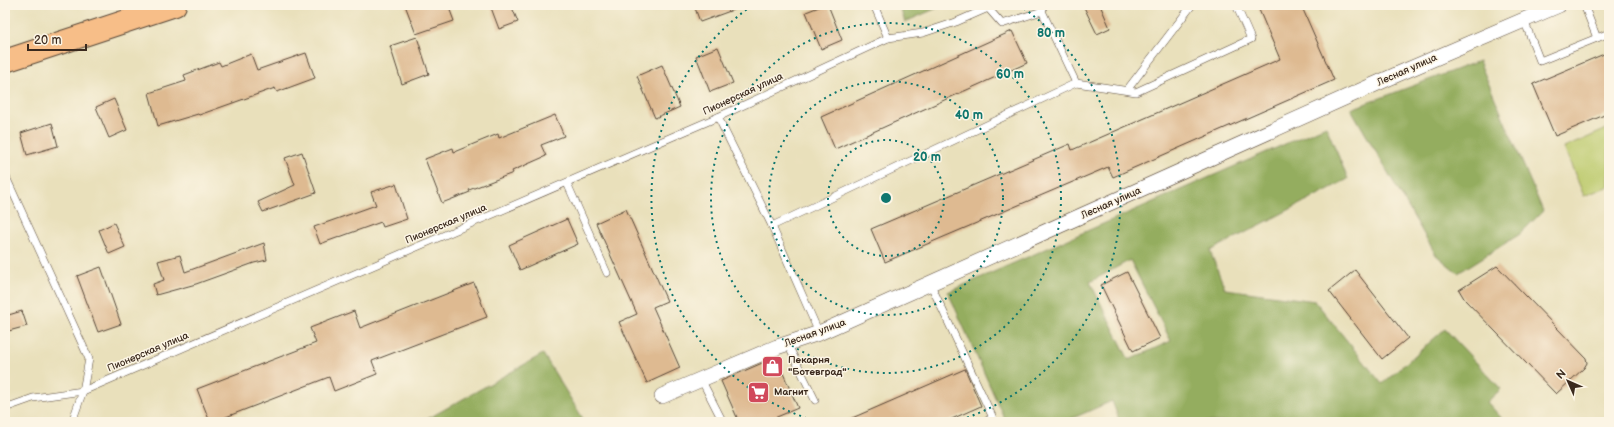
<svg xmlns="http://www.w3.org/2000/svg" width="1614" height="427" font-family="'Balsamiq Sans',sans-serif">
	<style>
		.green { fill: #bbc96b; stroke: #7b7a44 }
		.forest { fill: #94ad5f; stroke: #686c3e; fill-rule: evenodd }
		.building { fill: #deba91 }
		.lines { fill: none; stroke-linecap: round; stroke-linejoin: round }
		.lane-casing { stroke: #554536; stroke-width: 8 }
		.street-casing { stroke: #554536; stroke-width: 16 }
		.primary-casing { stroke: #554536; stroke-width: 24 }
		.lane { stroke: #fff; stroke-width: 7 }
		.street { stroke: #fff; stroke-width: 15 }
		.primary { stroke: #f7be88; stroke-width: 22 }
		.ring { fill: none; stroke: #0f766e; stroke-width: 2; stroke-dasharray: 2 4 }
		.labels { text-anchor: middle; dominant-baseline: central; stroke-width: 3; stroke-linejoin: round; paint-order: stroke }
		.street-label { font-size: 10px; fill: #3b2a1e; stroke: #fcf5e5 }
		.poi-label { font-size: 10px; font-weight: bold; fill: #3b2a1e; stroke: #fcf5e5; text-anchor: start }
		.centre { fill: #0f766e; stroke: #fcf5e5; stroke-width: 2 }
		.ring-label { font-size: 12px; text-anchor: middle; font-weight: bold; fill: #0f766e; stroke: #fcf5e5; stroke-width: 3; stroke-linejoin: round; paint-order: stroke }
	</style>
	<rect width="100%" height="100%" fill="#fcf5e5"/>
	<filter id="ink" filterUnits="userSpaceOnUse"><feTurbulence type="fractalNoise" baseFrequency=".025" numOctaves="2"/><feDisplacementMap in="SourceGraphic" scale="8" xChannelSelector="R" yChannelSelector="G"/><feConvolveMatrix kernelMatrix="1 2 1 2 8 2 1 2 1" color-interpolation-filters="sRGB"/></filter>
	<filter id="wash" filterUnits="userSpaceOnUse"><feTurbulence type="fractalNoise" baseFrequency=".012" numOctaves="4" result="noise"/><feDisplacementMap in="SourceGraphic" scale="16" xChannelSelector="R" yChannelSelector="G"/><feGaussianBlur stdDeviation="0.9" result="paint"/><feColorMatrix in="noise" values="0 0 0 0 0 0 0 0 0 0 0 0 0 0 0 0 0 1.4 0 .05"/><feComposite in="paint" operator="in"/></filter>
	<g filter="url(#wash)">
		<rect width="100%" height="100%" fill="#e9e0bb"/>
		<polygon class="green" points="1609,128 1609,186 1584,196 1564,148"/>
		<g class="forest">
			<polygon points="899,5 944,5 905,22"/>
			<polygon points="1479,61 1543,211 1520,234 1458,273 1436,255 1351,109"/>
			<path d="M1326,126L1348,179L1210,251L1225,289L1315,301L1382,384L1445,329L1501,389L1487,402L1505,422H1120L1112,401L1064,422H1006L948,292ZM1130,260L1171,341L1129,360L1090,282Z"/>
			<polygon points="543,354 585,422 422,422"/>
		</g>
		<g id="blocks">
			<g class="building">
				<polygon points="405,5 448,5 454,21 416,34"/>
				<polygon points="490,5 511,5 518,22 499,29"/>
				<polygon points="694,5 741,5 741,7 700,22"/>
				<polygon points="824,5 828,5 842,40 821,49 806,12"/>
				<polygon points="1083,5 1100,5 1110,28 1097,34"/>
				<polygon points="1257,5 1301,5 1334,80 1113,177 1108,167 885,262 871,229 1070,144 1072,150 1280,59"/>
				<polygon points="1012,31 1027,63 835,149 821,117"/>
				<polygon points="417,37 429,74 402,84 390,46"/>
				<polygon points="718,47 733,83 710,92 696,56"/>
				<polygon points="306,53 315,78 277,92 275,88 199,115 198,114 158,126 149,93 186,81 184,75 219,62 221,66 251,54 257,70"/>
				<polygon points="1604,54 1609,65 1609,113 1555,136 1533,84"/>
				<polygon points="662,65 680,107 655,118 637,76"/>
				<polygon points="114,99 127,130 109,138 96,107"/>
				<polygon points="555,115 564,136 541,145 546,156 512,171 513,173 469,190 470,192 442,203 425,159 453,148 454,152 498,134 499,138"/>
				<polygon points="52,123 58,146 27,155 21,133"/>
				<polygon points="302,152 316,193 263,212 258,202 295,185 285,158"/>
				<polygon points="396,184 407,219 383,227 381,222 320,244 314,227 376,205 371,192"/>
				<polygon points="626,209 667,301 653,307 680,368 647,383 619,322 637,314 596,223"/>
				<polygon points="567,219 578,244 520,270 509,245"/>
				<polygon points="114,223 125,247 109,254 99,230"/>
				<polygon points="264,243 267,260 254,263 196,284 156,295 153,284 164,280 158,261 180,255 185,272"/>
				<polygon points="1497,266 1586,358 1587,363 1584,368 1556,394 1465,300 1459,290"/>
				<polygon points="101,267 121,324 98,332 77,276"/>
				<polygon points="1355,270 1408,338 1382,359 1329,291"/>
				<polygon points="1127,272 1160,338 1133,351 1101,285"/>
				<polygon points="474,283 487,317 372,361 377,374 334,391 329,377 213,422 210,422 197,389 316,343 310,328 354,311 360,328"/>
				<polygon points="22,311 27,326 5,332 5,316"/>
				<polygon points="776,357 798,408 765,422 739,422 721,381"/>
				<polygon points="965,369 981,406 945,422 843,422"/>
			</g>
		</g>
	</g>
	<g filter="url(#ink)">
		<use href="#blocks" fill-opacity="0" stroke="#554536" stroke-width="1"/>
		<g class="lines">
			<defs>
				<g id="lane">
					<polyline points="874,5 888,38 923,33 956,22 988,8 1002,24 1042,11 1044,5"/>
					<polyline points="1584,5 1597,38 1609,33"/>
					<polyline points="1524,20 1540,61 1597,38"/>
					<polyline points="1076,83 1136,92 1251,39 1236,5"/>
					<polyline points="1127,90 1192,5"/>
					<polyline points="718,117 772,226"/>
					<polyline points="5,175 89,359 83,391 72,422"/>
					<polyline points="567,183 607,273"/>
					<polyline points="930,283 993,418 984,422"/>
					<polyline points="819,333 772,226 1076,83 1042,11"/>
					<polyline points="787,343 815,400"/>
					<polyline points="701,379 723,422"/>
					<polyline points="5,408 33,398 83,391 718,117 888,38"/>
				</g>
				<polyline id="street" points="662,396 777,347 819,333 1398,74 1559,5"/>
				<polyline id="primary" points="5,61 175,5"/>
			</defs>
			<use href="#lane" class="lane-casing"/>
			<use href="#street" class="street-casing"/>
			<use href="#primary" class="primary-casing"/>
			<use href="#lane" class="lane"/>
			<use href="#street" class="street"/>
			<use href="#primary" class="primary"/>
		</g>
	</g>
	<g class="ring">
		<circle cx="886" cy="198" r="58"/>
		<circle cx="886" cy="198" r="117"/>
		<circle cx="886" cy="198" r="175"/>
		<path d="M818 422A234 234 0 0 1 753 5M1019 5A234 234 0 0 1 954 422"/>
	</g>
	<defs>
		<symbol id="shop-square" viewBox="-11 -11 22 22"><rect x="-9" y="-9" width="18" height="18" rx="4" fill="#d1495b" stroke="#fcf5e5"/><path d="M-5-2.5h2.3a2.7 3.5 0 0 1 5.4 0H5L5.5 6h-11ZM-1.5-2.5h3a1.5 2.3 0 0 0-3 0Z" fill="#fff"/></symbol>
		<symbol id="supermarket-square" viewBox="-11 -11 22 22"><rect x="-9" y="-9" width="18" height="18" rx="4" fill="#d1495b" stroke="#fcf5e5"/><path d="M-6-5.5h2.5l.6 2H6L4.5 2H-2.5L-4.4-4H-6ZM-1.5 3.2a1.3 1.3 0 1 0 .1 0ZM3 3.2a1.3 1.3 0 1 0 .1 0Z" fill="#fff"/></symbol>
	</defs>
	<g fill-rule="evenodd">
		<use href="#shop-square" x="760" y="354" width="25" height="25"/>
		<use href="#supermarket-square" x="746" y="380" width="25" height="25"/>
	</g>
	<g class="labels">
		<g class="street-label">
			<text transform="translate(1407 70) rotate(-24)">Лесная улица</text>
			<text transform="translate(743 94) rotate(-25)">Пионерская улица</text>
			<text transform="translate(1111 203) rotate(-24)">Лесная улица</text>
			<text transform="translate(446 224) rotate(-23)">Пионерская улица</text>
			<text transform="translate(815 333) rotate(-20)">Лесная улица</text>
			<text transform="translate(148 352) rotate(-23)">Пионерская улица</text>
		</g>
		<g class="poi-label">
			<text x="788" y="360">Пекарня<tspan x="788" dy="12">"Ботевград"</tspan></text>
			<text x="774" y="392">Магнит</text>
		</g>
	</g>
	<circle cx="886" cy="198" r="6" class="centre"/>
	<g class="ring-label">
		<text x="1051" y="37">80 m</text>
		<text x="1010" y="78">60 m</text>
		<text x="969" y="119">40 m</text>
		<text x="927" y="161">20 m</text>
	</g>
	<rect width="1614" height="427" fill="none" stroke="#fcf5e5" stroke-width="20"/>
	<g transform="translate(1568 381) rotate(315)" stroke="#fcf5e5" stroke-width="3" paint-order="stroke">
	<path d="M0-3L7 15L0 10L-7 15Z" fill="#3b2a1e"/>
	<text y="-6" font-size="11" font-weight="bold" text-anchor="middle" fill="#3b2a1e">N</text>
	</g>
	<path d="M28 44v6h58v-6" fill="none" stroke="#3b2a1e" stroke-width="2"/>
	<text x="34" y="44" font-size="12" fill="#3b2a1e" stroke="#fcf5e5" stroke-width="3" paint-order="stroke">20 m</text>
</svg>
